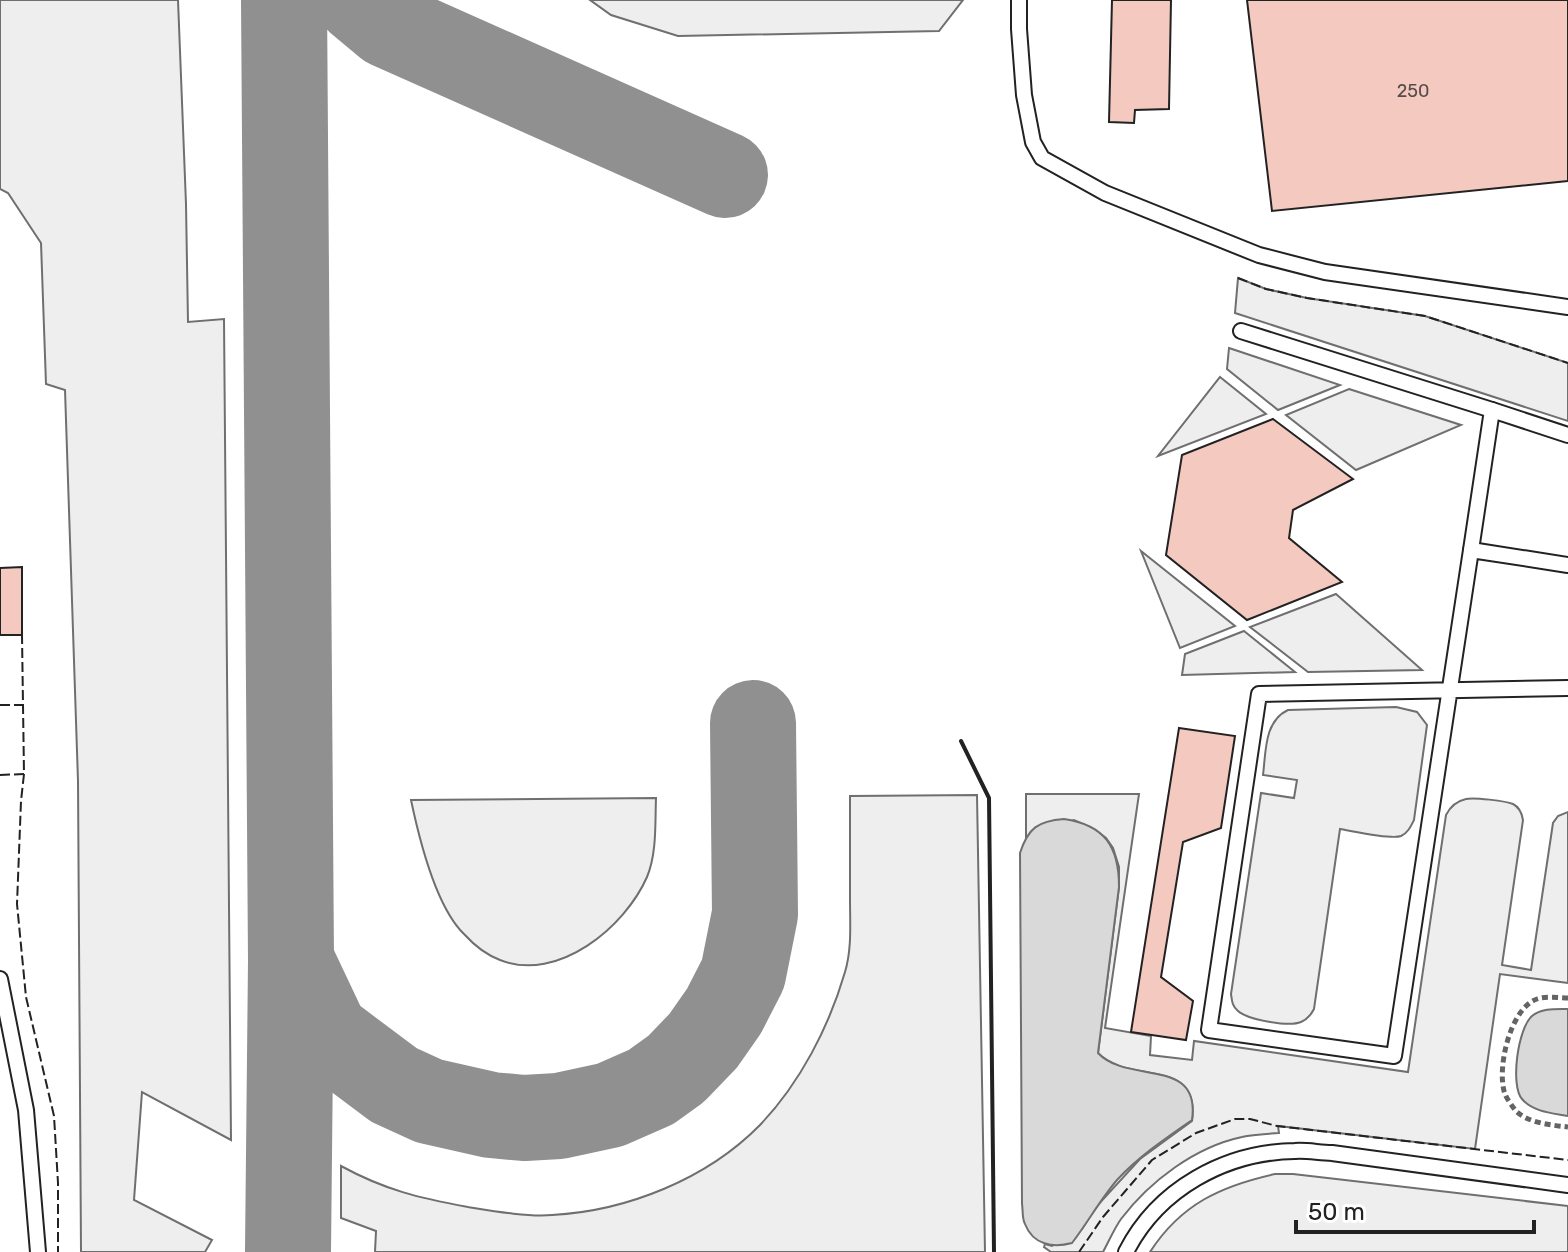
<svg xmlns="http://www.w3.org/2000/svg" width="1568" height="1252" font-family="Rubik,sans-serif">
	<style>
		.green { fill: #eee; stroke: #6f6f6f; stroke-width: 2 }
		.water { fill: #d9d9d9; stroke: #6f6f6f; stroke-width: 2 }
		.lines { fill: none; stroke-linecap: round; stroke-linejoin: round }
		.taxiway { stroke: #909090; stroke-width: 86 }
		.building { fill: #f3c9c0; stroke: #222; stroke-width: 2 }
		.lane-casing { stroke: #222; stroke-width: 18 }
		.path { stroke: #646464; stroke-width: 5; stroke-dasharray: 6 4; stroke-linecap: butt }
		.lane { stroke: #fff; stroke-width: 14 }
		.fence { stroke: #222; stroke-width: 2; stroke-dasharray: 10 4; stroke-linecap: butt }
		.wall { stroke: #222; stroke-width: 4 }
		.labels { text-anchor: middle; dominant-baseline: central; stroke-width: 6; stroke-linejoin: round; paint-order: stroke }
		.number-label { font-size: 18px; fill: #564c4a }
	</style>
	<rect width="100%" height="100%" fill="#fff"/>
	<g class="green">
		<polygon points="0,0 178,0 186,204 188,322 224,319 231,1140 142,1092 134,1200 212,1240 205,1252 81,1252 78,781 65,390 46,384 41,243 8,193 0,189"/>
		<polygon points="590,0 963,0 939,31 678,36 611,15"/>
		<polygon points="1238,278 1266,289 1307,298 1425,316 1568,363 1568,421 1235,313"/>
		<polygon points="1229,348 1340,385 1278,410 1227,369"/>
		<polygon points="1220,377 1266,414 1158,456"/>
		<polygon points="1349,389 1461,425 1356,470 1286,415"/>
		<polygon points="1141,551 1235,626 1180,648"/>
		<polygon points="1336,594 1422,670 1308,672 1250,627"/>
		<polygon points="1244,631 1295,672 1182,675 1185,654"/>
		<path d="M1396,707L1417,712L1427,725L1414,820C1411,826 1408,833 1401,836C1391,840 1353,831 1340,829L1314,1009C1311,1015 1308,1019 1301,1022C1289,1027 1248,1020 1238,1011C1232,1006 1232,1001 1231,994L1261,793L1294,798L1297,780L1263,775C1266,752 1264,721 1288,710Z"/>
		<path d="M1026,794H1139L1105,1028L1151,1036L1150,1055L1192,1060L1194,1041L1408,1072L1446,815C1450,807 1457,801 1466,799C1473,797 1506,801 1513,804C1519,807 1522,814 1523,820L1502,965L1531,970L1553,823L1558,816L1568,812V983L1500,974L1475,1149L1278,1126L1279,1133C1267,1134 1254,1134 1242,1137C1195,1147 1150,1181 1121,1219C1114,1229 1109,1241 1103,1252H1051L1044,1247L1045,1244L1052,1246L1082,1229L1095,1208L1140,1159L1192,1121C1201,1056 1128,1085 1098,1053L1119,887V867L1113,848L1106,838L1094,829L1074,820L1026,837Z"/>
		<path d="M977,795L985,1252H375L376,1231L341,1218V1166C385,1190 419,1198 468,1207C493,1211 527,1217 552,1215C627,1211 707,1179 760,1125C800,1083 829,1027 845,972C852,949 850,923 850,899C850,865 850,830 850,796Z"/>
		<path d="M656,798C655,823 657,853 647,877C625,927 558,983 500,960C487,955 474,945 465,935C436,908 419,838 411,800Z"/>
		<path d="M1275,1174H1293L1568,1206V1252H1150C1181,1204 1221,1186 1275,1174Z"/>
	</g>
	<g class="water">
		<path d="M1064,819C1105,825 1119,847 1119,887L1098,1053C1128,1085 1201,1056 1192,1120C1166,1138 1138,1157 1117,1180C1100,1200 1088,1222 1072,1243C1053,1248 1033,1245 1025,1224C1022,1219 1023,1210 1022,1204L1020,853C1028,828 1038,821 1064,819Z"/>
		<path d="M1568,1009V1116C1552,1113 1533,1112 1522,1099C1510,1085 1518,1028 1532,1016C1541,1008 1556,1009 1568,1009Z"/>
	</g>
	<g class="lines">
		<g class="taxiway">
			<polyline points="284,0 291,960 288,1252"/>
			<polyline points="358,0 388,25 725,175"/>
			<polyline points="291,960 326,1034 394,1085 429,1101 491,1115 524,1118 559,1116 610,1105 651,1087 676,1069 703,1041 724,1011 743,974 755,914 753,723"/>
		</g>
	</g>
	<g class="building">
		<polygon points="1112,0 1171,0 1169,109 1135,110 1134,123 1109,122"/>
		<polygon points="1247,0 1568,0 1568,181 1272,211"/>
		<polygon points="1273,419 1353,479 1293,510 1289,538 1342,582 1247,620 1166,555 1182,455"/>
		<polygon points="22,567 22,635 0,635 0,568"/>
		<polygon points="1179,728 1235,736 1221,828 1183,842 1161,977 1193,1001 1186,1040 1131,1032"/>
	</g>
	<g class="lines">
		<defs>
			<g id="lane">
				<polyline points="1019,0 1019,29 1024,95 1033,142 1042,158 1105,193 1259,255 1325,272 1568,307"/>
				<polyline points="1241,331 1492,410"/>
				<polyline points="1471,550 1492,410 1568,435"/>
				<polyline points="1568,565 1471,550 1394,1056 1209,1030 1259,694 1568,688"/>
				<polyline points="0,979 26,1110 38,1252"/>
				<path d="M1126,1252C1158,1189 1225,1152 1295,1151C1307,1150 1320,1153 1332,1153L1568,1185"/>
			</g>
		</defs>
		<use href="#lane" class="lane-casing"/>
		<path class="path" d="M1568,998C1559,998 1545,996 1537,999C1510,1008 1496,1070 1505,1094C1507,1099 1512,1106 1515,1110C1527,1123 1551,1125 1568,1127"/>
		<use href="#lane" class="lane"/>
		<g class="fence">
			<polyline points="1238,278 1266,289 1307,298 1425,316 1568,363"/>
			<polyline points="0,705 23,705 22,635"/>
			<polyline points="24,774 21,801 17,904 26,997 54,1116 58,1183 58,1252"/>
			<polyline points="0,775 24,774 23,705"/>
			<polyline points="1079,1252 1103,1217 1152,1160 1196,1133 1235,1119 1250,1119 1277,1126 1568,1160"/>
		</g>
		<polyline class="wall" points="961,741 989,798 994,1252"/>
	</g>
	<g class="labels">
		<g class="number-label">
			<text x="1413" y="91">250</text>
		</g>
	</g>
	<path d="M1296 1220v12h238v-12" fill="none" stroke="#222222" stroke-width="4"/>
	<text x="1308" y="1220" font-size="24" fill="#222222" stroke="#ffffff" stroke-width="6" paint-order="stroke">50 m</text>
</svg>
